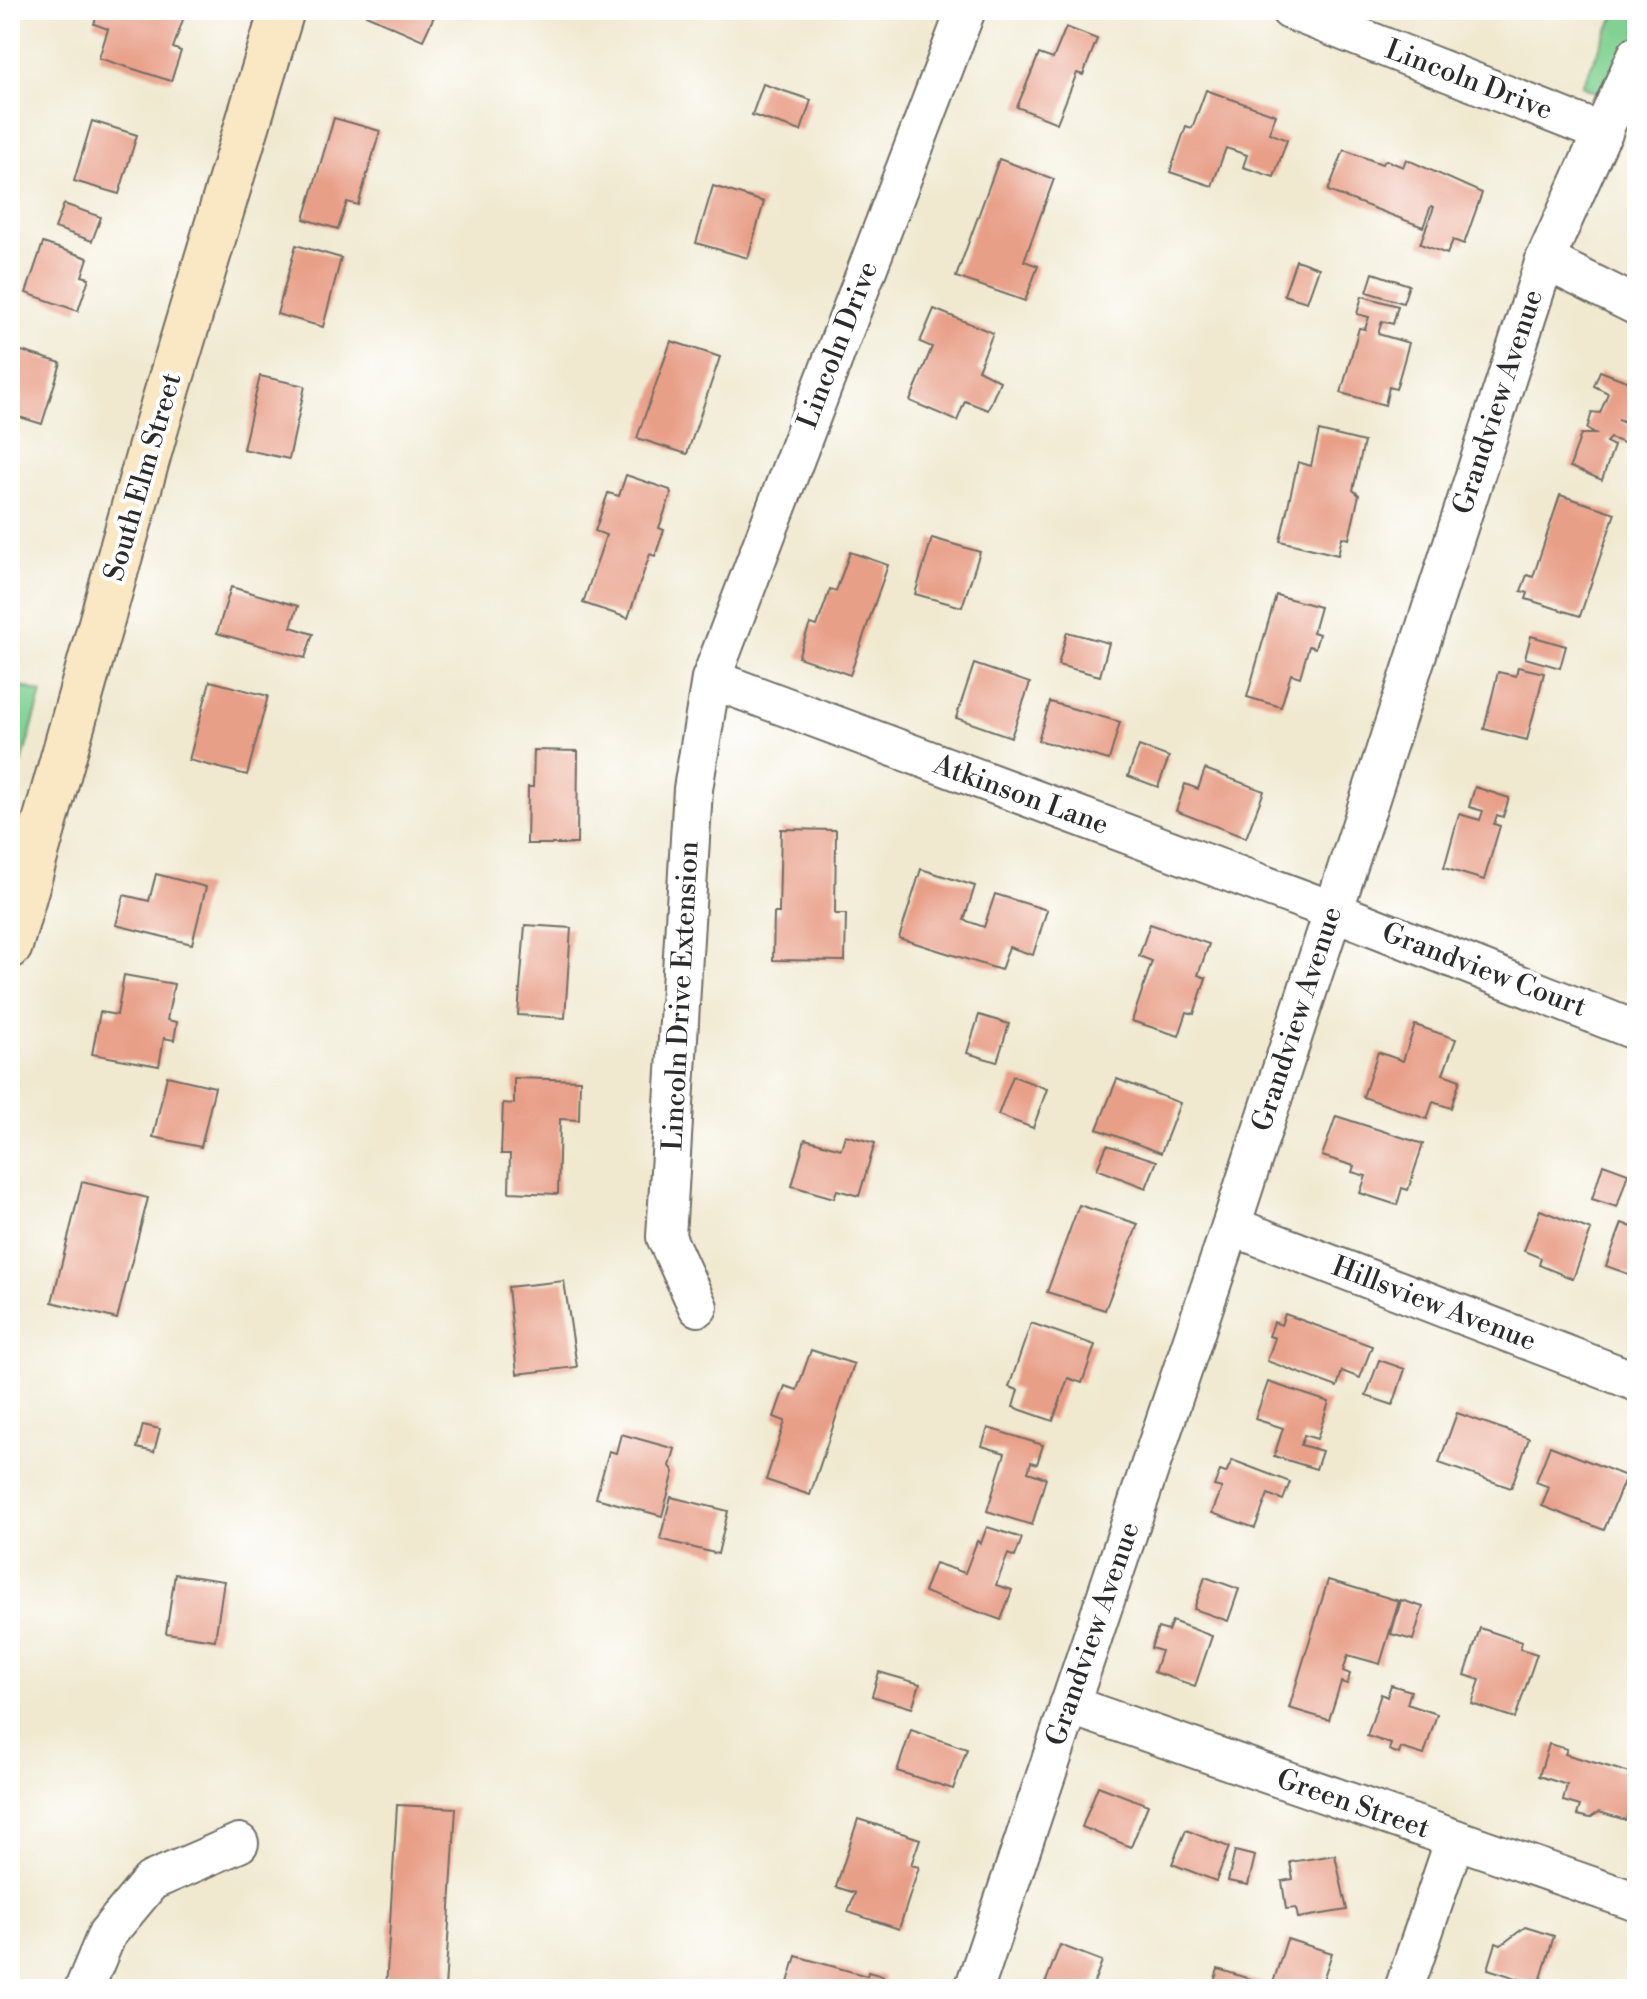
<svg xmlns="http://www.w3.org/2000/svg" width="1647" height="1999" font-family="'Libre Bodoni',serif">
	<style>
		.green { fill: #80d192; stroke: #567e5e; stroke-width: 2 }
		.building { fill: #e89f87 }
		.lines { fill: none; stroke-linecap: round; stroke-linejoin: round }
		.minor-casing { stroke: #706e65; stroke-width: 42 }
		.secondary-casing { stroke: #706e65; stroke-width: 48 }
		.minor { stroke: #fff; stroke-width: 38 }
		.secondary { stroke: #fae7c3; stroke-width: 44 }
		.labels { text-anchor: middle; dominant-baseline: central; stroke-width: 8; stroke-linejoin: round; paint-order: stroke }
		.street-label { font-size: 28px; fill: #2b2b2b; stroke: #fff }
	</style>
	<rect width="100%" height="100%" fill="#fff"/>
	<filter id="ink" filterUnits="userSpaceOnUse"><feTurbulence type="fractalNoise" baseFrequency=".0125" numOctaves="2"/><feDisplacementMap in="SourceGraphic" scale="16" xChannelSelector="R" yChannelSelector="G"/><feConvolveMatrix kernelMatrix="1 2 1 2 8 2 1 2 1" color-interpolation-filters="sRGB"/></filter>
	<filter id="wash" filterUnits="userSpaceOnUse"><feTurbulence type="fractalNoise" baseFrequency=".006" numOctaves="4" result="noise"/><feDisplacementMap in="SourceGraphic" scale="32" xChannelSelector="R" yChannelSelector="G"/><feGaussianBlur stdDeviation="1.8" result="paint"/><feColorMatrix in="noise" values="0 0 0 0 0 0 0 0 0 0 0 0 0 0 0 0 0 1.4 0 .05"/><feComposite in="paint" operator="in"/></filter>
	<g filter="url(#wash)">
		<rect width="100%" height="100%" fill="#f0e9d0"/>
		<g class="green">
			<polygon points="1617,10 1637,10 1637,112 1582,86"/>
			<polygon points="10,682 42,693 10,803"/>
		</g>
		<g id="blocks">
			<g class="building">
				<polygon points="99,10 171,10 185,14 173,48 181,51 171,81 99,58 108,29 94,24"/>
				<polygon points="369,10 437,10 423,40 366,15"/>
				<polygon points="1066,27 1097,39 1083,75 1077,73 1057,123 1017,107 1039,54 1053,59"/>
				<polygon points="763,84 811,100 801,131 752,115"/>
				<polygon points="1206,90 1276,115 1269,133 1287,140 1274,177 1243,167 1247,155 1226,148 1212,186 1170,172 1186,126 1192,128"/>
				<polygon points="334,118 380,131 358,205 347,202 338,229 304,219"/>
				<polygon points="92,121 137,135 119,194 74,181"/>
				<polygon points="1344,150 1382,164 1386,160 1403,167 1406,159 1482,193 1464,244 1453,240 1447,254 1420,244 1434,207 1431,206 1423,227 1328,191"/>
				<polygon points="999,159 1054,179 1024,261 1038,266 1025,301 956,277"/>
				<polygon points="713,186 764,202 748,258 696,243"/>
				<polygon points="64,204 101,217 92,241 55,228"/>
				<polygon points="43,243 88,258 82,276 89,278 78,311 26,293"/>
				<polygon points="296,245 341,258 323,327 277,314"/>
				<polygon points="1296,260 1319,268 1307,302 1284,295"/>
				<polygon points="1373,273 1409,285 1403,303 1367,292"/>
				<polygon points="1362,296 1398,306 1393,324 1382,321 1378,334 1409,343 1396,389 1389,387 1385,405 1341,393 1359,328 1365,329 1369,317 1357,314"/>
				<polygon points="934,309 993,333 978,370 1000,381 988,410 965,401 957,421 910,401 932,347 920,342"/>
				<polygon points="671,341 720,357 687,454 637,438"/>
				<polygon points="15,349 61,363 42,424 10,414 10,366"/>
				<polygon points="1600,371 1637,385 1637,410 1629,421 1618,420 1631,426 1626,444 1610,438 1606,442 1614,446 1602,480 1570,467 1581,434 1595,434 1587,429 1592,412 1600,413 1608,393 1594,386"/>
				<polygon points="260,376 305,386 289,459 243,449"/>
				<polygon points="1319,431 1364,442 1353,490 1359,495 1349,539 1342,537 1338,555 1280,541 1298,462 1311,466"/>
				<polygon points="626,475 670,490 671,494 659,528 664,530 655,556 650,554 628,618 583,603 606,535 595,531 608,493 619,496"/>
				<polygon points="1560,495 1615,513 1580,616 1526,599 1528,593 1521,591 1527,575 1533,577"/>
				<polygon points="10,498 16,499 11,517 10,516"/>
				<polygon points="932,538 980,552 962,607 915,594"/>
				<polygon points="850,552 888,565 850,675 798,657 810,624 817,626 830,589 836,591"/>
				<polygon points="231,587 298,606 291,627 313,634 305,658 217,633"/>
				<polygon points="1276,595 1320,607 1313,632 1319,634 1315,648 1309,646 1300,677 1291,674 1281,707 1247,697"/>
				<polygon points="1067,632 1109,643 1100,676 1058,665"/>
				<polygon points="1531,636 1566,646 1560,668 1525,658"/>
				<polygon points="974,664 1030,683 1011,737 956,718"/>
				<polygon points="1518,667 1544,673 1527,740 1484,729 1498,672 1516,676"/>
				<polygon points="210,681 268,696 247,775 189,760"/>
				<polygon points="1050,702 1120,722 1109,760 1038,740"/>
				<polygon points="1139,746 1169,757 1158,787 1128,776"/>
				<polygon points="534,750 578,751 577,844 527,844 528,787 533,787"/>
				<polygon points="1205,769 1264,791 1246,838 1176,811 1185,784 1198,789"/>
				<polygon points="1475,787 1509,798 1503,817 1497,815 1494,824 1500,826 1484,880 1444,868 1459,814 1480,820 1483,811 1469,807"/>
				<polygon points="781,829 836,830 835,914 846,914 845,961 773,960 774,913 779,913"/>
				<polygon points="921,869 975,886 964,920 984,927 995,894 1047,910 1033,955 1009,947 1001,970 899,938"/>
				<polygon points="156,874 206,887 192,944 116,925 124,895 149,901"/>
				<polygon points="1150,924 1209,944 1198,975 1206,978 1194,1014 1187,1012 1179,1036 1132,1021 1152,961 1139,956"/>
				<polygon points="525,925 571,928 565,1018 518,1015"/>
				<polygon points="124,975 174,984 167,1020 177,1022 174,1040 164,1038 159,1066 92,1054 100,1012 117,1015"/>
				<polygon points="979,1015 1009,1024 997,1062 967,1053"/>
				<polygon points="1415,1025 1456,1039 1443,1074 1460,1080 1451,1108 1433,1102 1427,1119 1363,1097 1378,1052 1403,1061"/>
				<polygon points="167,1076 215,1087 201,1147 153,1137"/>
				<polygon points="1013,1076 1047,1089 1033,1128 998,1115"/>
				<polygon points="514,1078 580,1080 579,1120 560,1119 558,1194 509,1192 510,1154 501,1154 503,1103 514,1104"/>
				<polygon points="1117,1079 1180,1103 1161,1153 1097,1129"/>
				<polygon points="1336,1116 1423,1144 1408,1190 1402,1188 1397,1205 1360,1193 1366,1176 1352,1172 1354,1166 1322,1156"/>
				<polygon points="845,1135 875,1143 859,1196 837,1190 834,1198 792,1186 805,1139 841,1149"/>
				<polygon points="1107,1145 1157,1161 1146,1188 1097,1169"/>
				<polygon points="1603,1164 1628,1173 1617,1207 1592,1199"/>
				<polygon points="82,1182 148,1198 117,1319 52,1302"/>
				<polygon points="1079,1205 1138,1224 1105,1310 1047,1292"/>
				<polygon points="1540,1210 1591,1230 1573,1279 1539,1265 1541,1258 1524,1251"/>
				<polygon points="1622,1223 1637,1229 1637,1277 1606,1266"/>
				<polygon points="564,1281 577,1367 517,1374 508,1287"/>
				<polygon points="1285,1314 1372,1346 1360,1378 1342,1371 1337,1387 1267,1361 1275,1338 1269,1336 1274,1322 1281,1325"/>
				<polygon points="1031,1323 1095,1345 1082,1383 1068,1378 1053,1421 1013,1407 1018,1390 1009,1387"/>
				<polygon points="811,1350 854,1364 810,1495 766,1480 785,1421 774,1417 785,1386 797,1390"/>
				<polygon points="1379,1360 1405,1369 1393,1405 1366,1396"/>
				<polygon points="1268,1382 1329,1402 1317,1439 1304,1435 1301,1445 1322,1451 1316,1469 1274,1456 1283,1428 1255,1419"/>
				<polygon points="1457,1413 1529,1438 1511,1488 1439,1463"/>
				<polygon points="143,1425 160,1429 154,1452 137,1448"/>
				<polygon points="988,1428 1043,1445 1037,1464 1031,1462 1028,1472 1046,1478 1032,1525 987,1511 1005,1453 982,1446"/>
				<polygon points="621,1434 675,1449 670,1466 674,1472 662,1516 596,1498 609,1451 616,1453"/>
				<polygon points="1550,1446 1626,1476 1604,1530 1542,1506 1549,1487 1536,1482"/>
				<polygon points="1232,1460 1290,1482 1283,1500 1268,1494 1255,1528 1212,1513 1222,1488 1214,1486 1220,1471 1226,1473"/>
				<polygon points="671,1497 728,1511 718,1554 660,1539"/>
				<polygon points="987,1527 1022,1538 1015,1557 1008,1554 996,1585 1012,1590 1001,1620 924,1592 935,1563 965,1573 977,1541 981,1543"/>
				<polygon points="175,1574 224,1581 215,1640 166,1633"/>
				<polygon points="1205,1577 1239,1589 1228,1621 1194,1609"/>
				<polygon points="1328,1580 1399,1601 1380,1664 1348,1655 1343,1671 1350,1674 1347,1684 1341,1682 1329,1720 1289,1708"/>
				<polygon points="1401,1600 1423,1607 1413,1640 1391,1634"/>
				<polygon points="1172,1621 1212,1636 1195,1686 1154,1672 1161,1651 1151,1648 1158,1628 1168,1631"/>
				<polygon points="1480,1628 1522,1642 1520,1649 1537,1654 1515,1718 1472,1704 1480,1680 1465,1675"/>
				<polygon points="879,1672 920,1684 912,1708 872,1696"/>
				<polygon points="1391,1685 1411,1691 1407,1704 1437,1714 1424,1755 1401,1748 1399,1754 1389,1750 1391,1744 1367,1736 1381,1694 1387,1697"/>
				<polygon points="911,1730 967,1749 953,1789 897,1771"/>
				<polygon points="1549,1744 1567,1749 1565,1754 1637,1775 1626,1820 1599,1812 1590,1818 1577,1815 1580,1806 1563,1801 1567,1785 1539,1776"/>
				<polygon points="1098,1786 1148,1805 1131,1847 1082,1827"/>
				<polygon points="397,1805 456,1808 445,1989 386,1989"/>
				<polygon points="858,1819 920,1839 911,1865 919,1867 899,1929 848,1912 855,1893 836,1887"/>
				<polygon points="1186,1830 1229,1847 1216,1881 1172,1864"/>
				<polygon points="1235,1851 1255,1856 1248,1885 1228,1881"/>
				<polygon points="1335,1855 1347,1910 1298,1918 1296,1908 1286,1909 1282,1881 1293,1879 1290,1862"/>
				<polygon points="1525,1927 1554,1936 1539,1985 1488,1969 1496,1943 1501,1945"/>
				<polygon points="1287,1939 1332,1953 1320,1989 1212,1989 1218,1969 1272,1986"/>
				<polygon points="1060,1945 1102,1961 1093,1985 1102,1989 1043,1989"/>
				<polygon points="796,1956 867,1976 868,1972 883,1976 886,1989 786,1989"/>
				<polygon points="1636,1968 1637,1989 1630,1989"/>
			</g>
		</g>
	</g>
	<g filter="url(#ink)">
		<use href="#blocks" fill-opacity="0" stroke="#706e65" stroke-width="2"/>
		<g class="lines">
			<defs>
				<g id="minor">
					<polyline points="1290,10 1603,133"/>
					<polyline points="1545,260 1637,306"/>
					<polyline points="711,679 1331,910 1637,1031"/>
					<polyline points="1231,1226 1637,1382"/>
					<polyline points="698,1307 666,1237 693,789 711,679 966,10"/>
					<polyline points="1069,1705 1637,1902"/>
					<polyline points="84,1989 107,1934 151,1881 239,1843"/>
					<polyline points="974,1989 1231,1226 1545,260 1637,55"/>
					<polyline points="1404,1989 1455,1839"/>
				</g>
				<polyline id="secondary" points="10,946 156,428 282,10"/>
			</defs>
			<use href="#minor" class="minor-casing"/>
			<use href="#secondary" class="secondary-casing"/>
			<use href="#minor" class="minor"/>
			<use href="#secondary" class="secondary"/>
		</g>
	</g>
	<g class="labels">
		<g class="street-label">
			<text transform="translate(1469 80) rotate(21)">Lincoln Drive</text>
			<text transform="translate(838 345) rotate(-69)">Lincoln Drive</text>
			<text transform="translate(1498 402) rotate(-72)">Grandview Avenue</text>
			<text transform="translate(143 477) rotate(-74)">South Elm Street</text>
			<text transform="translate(1021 795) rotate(20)">Atkinson Lane</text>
			<text transform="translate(1484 970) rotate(21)">Grandview Court</text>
			<text transform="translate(681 996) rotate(-87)">Lincoln Drive Extension</text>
			<text transform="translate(1297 1019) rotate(-72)">Grandview Avenue</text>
			<text transform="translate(1434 1304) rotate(21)">Hillsview Avenue</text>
			<text transform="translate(1093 1634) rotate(-71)">Grandview Avenue</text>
			<text transform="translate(1353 1804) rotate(19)">Green Street</text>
		</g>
	</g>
	<rect width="1647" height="1999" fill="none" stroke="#fff" stroke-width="40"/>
</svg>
